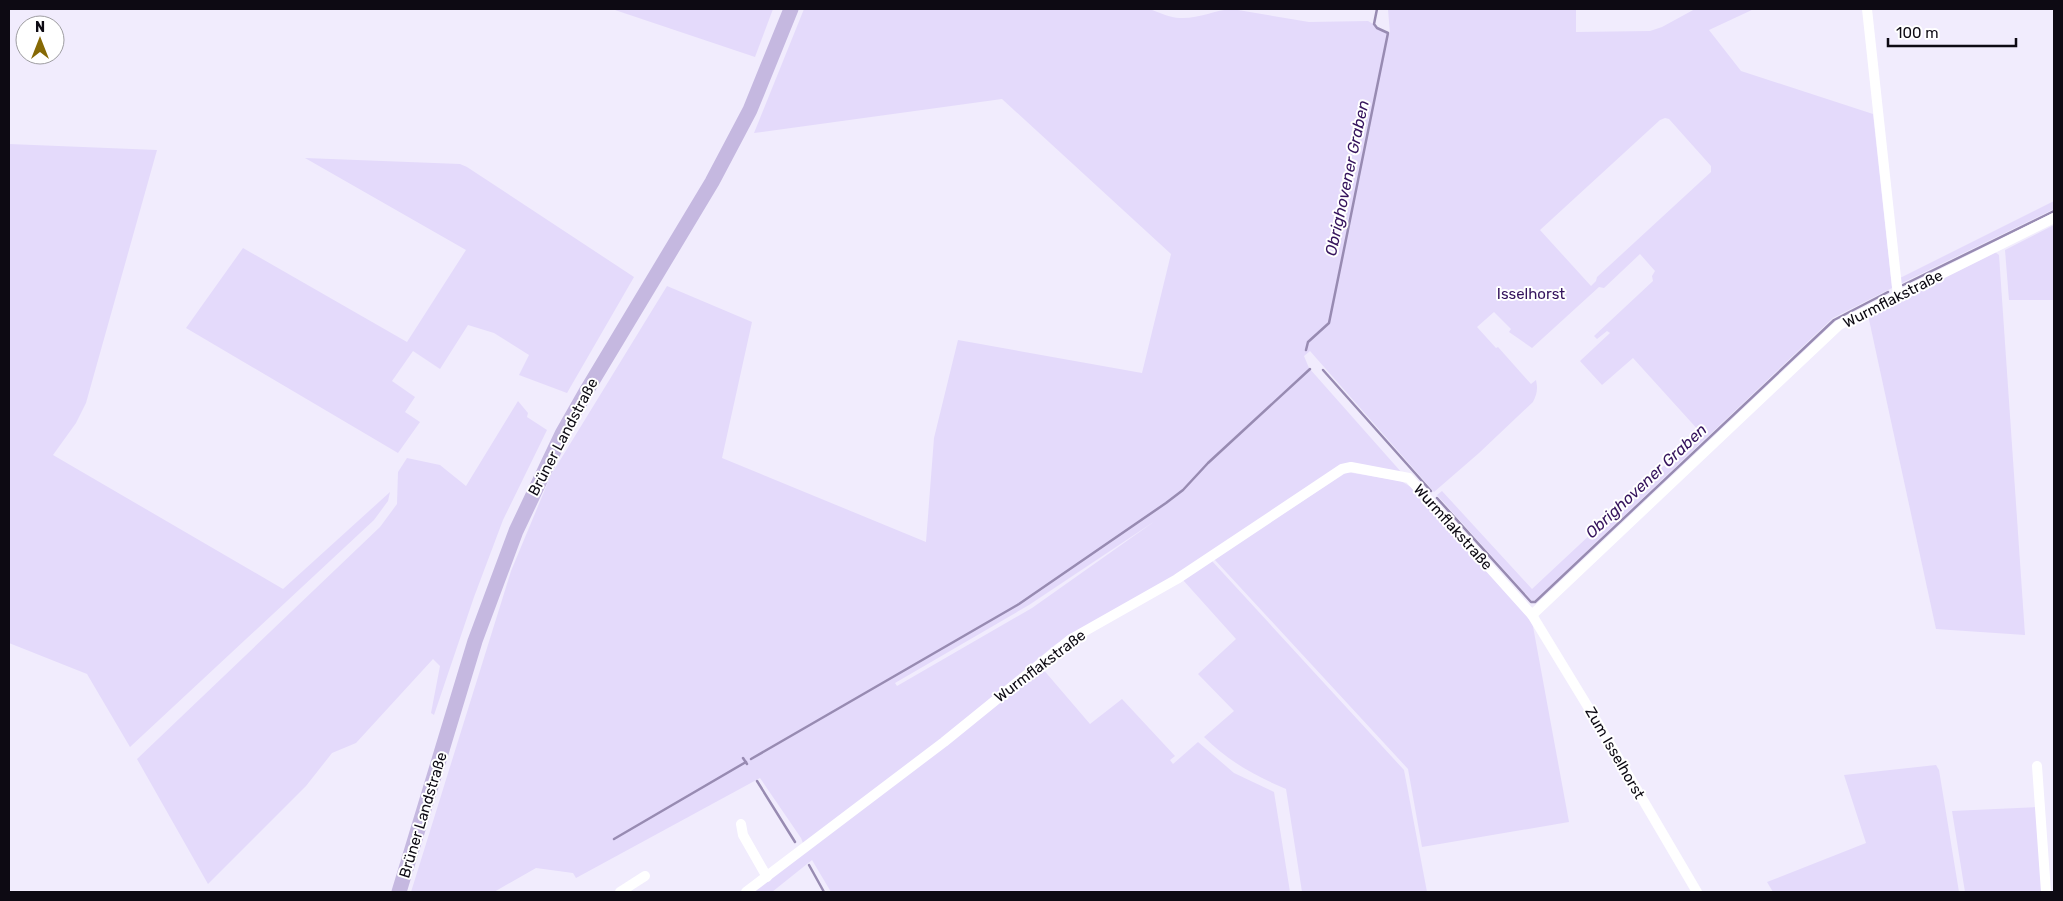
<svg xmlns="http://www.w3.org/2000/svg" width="2063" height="901" font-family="Rubik,sans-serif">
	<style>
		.green { fill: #e4dafb; fill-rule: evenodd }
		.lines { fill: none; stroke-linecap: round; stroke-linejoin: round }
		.stream { stroke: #988bb2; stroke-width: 2.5 }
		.minor { stroke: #fff; stroke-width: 10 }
		.primary { stroke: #c5b8e0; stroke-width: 15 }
		.labels { text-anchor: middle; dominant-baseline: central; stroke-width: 4; stroke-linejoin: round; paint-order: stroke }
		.park-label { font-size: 15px; fill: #35145d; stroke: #fff }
		.street-label { font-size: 15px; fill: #0d0a13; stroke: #fff }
		.water-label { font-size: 16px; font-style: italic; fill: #35135c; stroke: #fff }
	</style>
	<rect width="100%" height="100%" fill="#f1ecfd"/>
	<g class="green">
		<polygon points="612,9 773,9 755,57"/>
		<path d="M804,9H1149C1159,12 1170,18 1180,18C1198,19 1215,10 1232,9L1309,22L1368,21L1390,34L1388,9H1576V32L1650,31L1662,27L1695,9H1754L1709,30L1741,71L1873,114L1892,288L1833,318L1533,602L1437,495L1442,491L1532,589L1700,432L1633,358L1602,385L1580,361L1610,333L1607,331L1597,339L1594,336L1653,281L1652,276L1655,271L1640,254L1604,288L1599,287L1532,348L1509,332L1511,329L1494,312L1477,327L1496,348L1498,347L1531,384L1536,380C1538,389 1537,394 1533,402L1479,453L1434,492L1310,351L1304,356L1309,368L1402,473L1346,463L1168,580L1056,644L1001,689L1042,668L1090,724L1122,699L1175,756L1170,760L1173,764L1198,742L1234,773L1274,792L1290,892H831L812,860L772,892H751L806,851L801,838L760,778L576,878L573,873L536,868L494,892H411L511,571L551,475L667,286L752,322L722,458L926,542L934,438L958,340L1142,373L1171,254L1002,99L754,133ZM1665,118L1669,119L1711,166V172L1597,277L1596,281L1591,286L1540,230L1660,120ZM1155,521L1032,608L897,686L895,683L1029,605Z"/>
		<polygon points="9,144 157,150 86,403 76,423 53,455 283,589 390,492 388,501 374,520 130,747 87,674 9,643"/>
		<polygon points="305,158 460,164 467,167 634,277 567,393 519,375 529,355 494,333 468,325 440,369 413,351 392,381 415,397 405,412 420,422 398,453 186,328 243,248 407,342 466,250"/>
		<polygon points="2054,201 2054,209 1898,285 1900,278"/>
		<polygon points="2054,225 2054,300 2009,300 2005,250"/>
		<polygon points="1995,252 1999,255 2025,635 1936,629 1868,315"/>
		<polygon points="518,401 528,413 527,417 547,430 503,520 474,597 434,715 431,713 440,666 433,659 356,743 332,753 306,786 208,884 137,759 380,527 397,504 398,472 407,458 440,465 466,486"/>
		<polygon points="1347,472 1401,481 1414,489 1532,621 1569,822 1422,847 1408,769 1214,559"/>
		<path d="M1212,561L1404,770L1427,892H1302L1286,789C1255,776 1228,761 1204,737L1234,711L1198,674L1236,639L1183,580Z"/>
		<polygon points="1936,765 1939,770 1959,892 1773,892 1767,882 1866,843 1844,775"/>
		<polygon points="2037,807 2043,892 1965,892 1952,811"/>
	</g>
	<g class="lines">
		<g class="stream">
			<polyline points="1903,285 2054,211"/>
			<polyline points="1306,350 1308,342 1329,323 1388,33 1377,28 1374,24 1377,9"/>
			<polyline points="1323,370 1431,491"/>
			<polyline points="1437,498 1531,602 1535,602 1834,320 1888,292"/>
			<polyline points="743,758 747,764"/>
			<polyline points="751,759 1019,604 1166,503 1183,490 1208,463 1310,369"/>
			<polyline points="757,781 795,842"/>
			<polyline points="614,839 746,762"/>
			<polyline points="809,865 824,892"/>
		</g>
		<g class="minor">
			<polyline points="1867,9 1898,296"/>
			<polyline points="1532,615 1596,720 1697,892"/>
			<polyline points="2037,766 2046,892"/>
			<polyline points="741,824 743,835 767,877"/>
			<polyline points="620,892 645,876"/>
			<polyline points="746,892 944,742 1071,639 1177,579 1342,469 1351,467 1409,478 1532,615 1839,325 2054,218"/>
		</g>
		<polyline class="primary" points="399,892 475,641 516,531 562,434 587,390 712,182 750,110 791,9"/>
	</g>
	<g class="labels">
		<g class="park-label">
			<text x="1531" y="294">Isselhorst</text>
		</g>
		<g class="street-label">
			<text transform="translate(1893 299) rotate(-27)">Wurmflakstraße</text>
			<text transform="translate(563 437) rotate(-62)">Brüner Landstraße</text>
			<text transform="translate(1453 527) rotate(48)">Wurmflakstraße</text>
			<text transform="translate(1040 666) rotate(-37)">Wurmflakstraße</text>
			<text transform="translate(1615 753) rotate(60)">Zum Isselhorst</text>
			<text transform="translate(423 815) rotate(-73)">Brüner Landstraße</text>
		</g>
		<g class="water-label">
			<text transform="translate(1347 178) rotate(-78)">Obrighovener Graben</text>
			<text transform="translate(1646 481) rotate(-43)">Obrighovener Graben</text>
		</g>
	</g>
	<rect width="2063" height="901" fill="none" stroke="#0d0a13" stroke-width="20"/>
	<g transform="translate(40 40)"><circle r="24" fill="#ffffff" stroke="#9e9da1"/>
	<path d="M0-4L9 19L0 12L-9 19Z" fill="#866905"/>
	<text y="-8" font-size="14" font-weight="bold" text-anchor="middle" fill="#0d0a13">N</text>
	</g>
	<path d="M1888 38v8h128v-8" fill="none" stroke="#0d0a13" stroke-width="2.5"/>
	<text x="1896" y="38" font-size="15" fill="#0d0a13" stroke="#ffffff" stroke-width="4" paint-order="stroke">100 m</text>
</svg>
